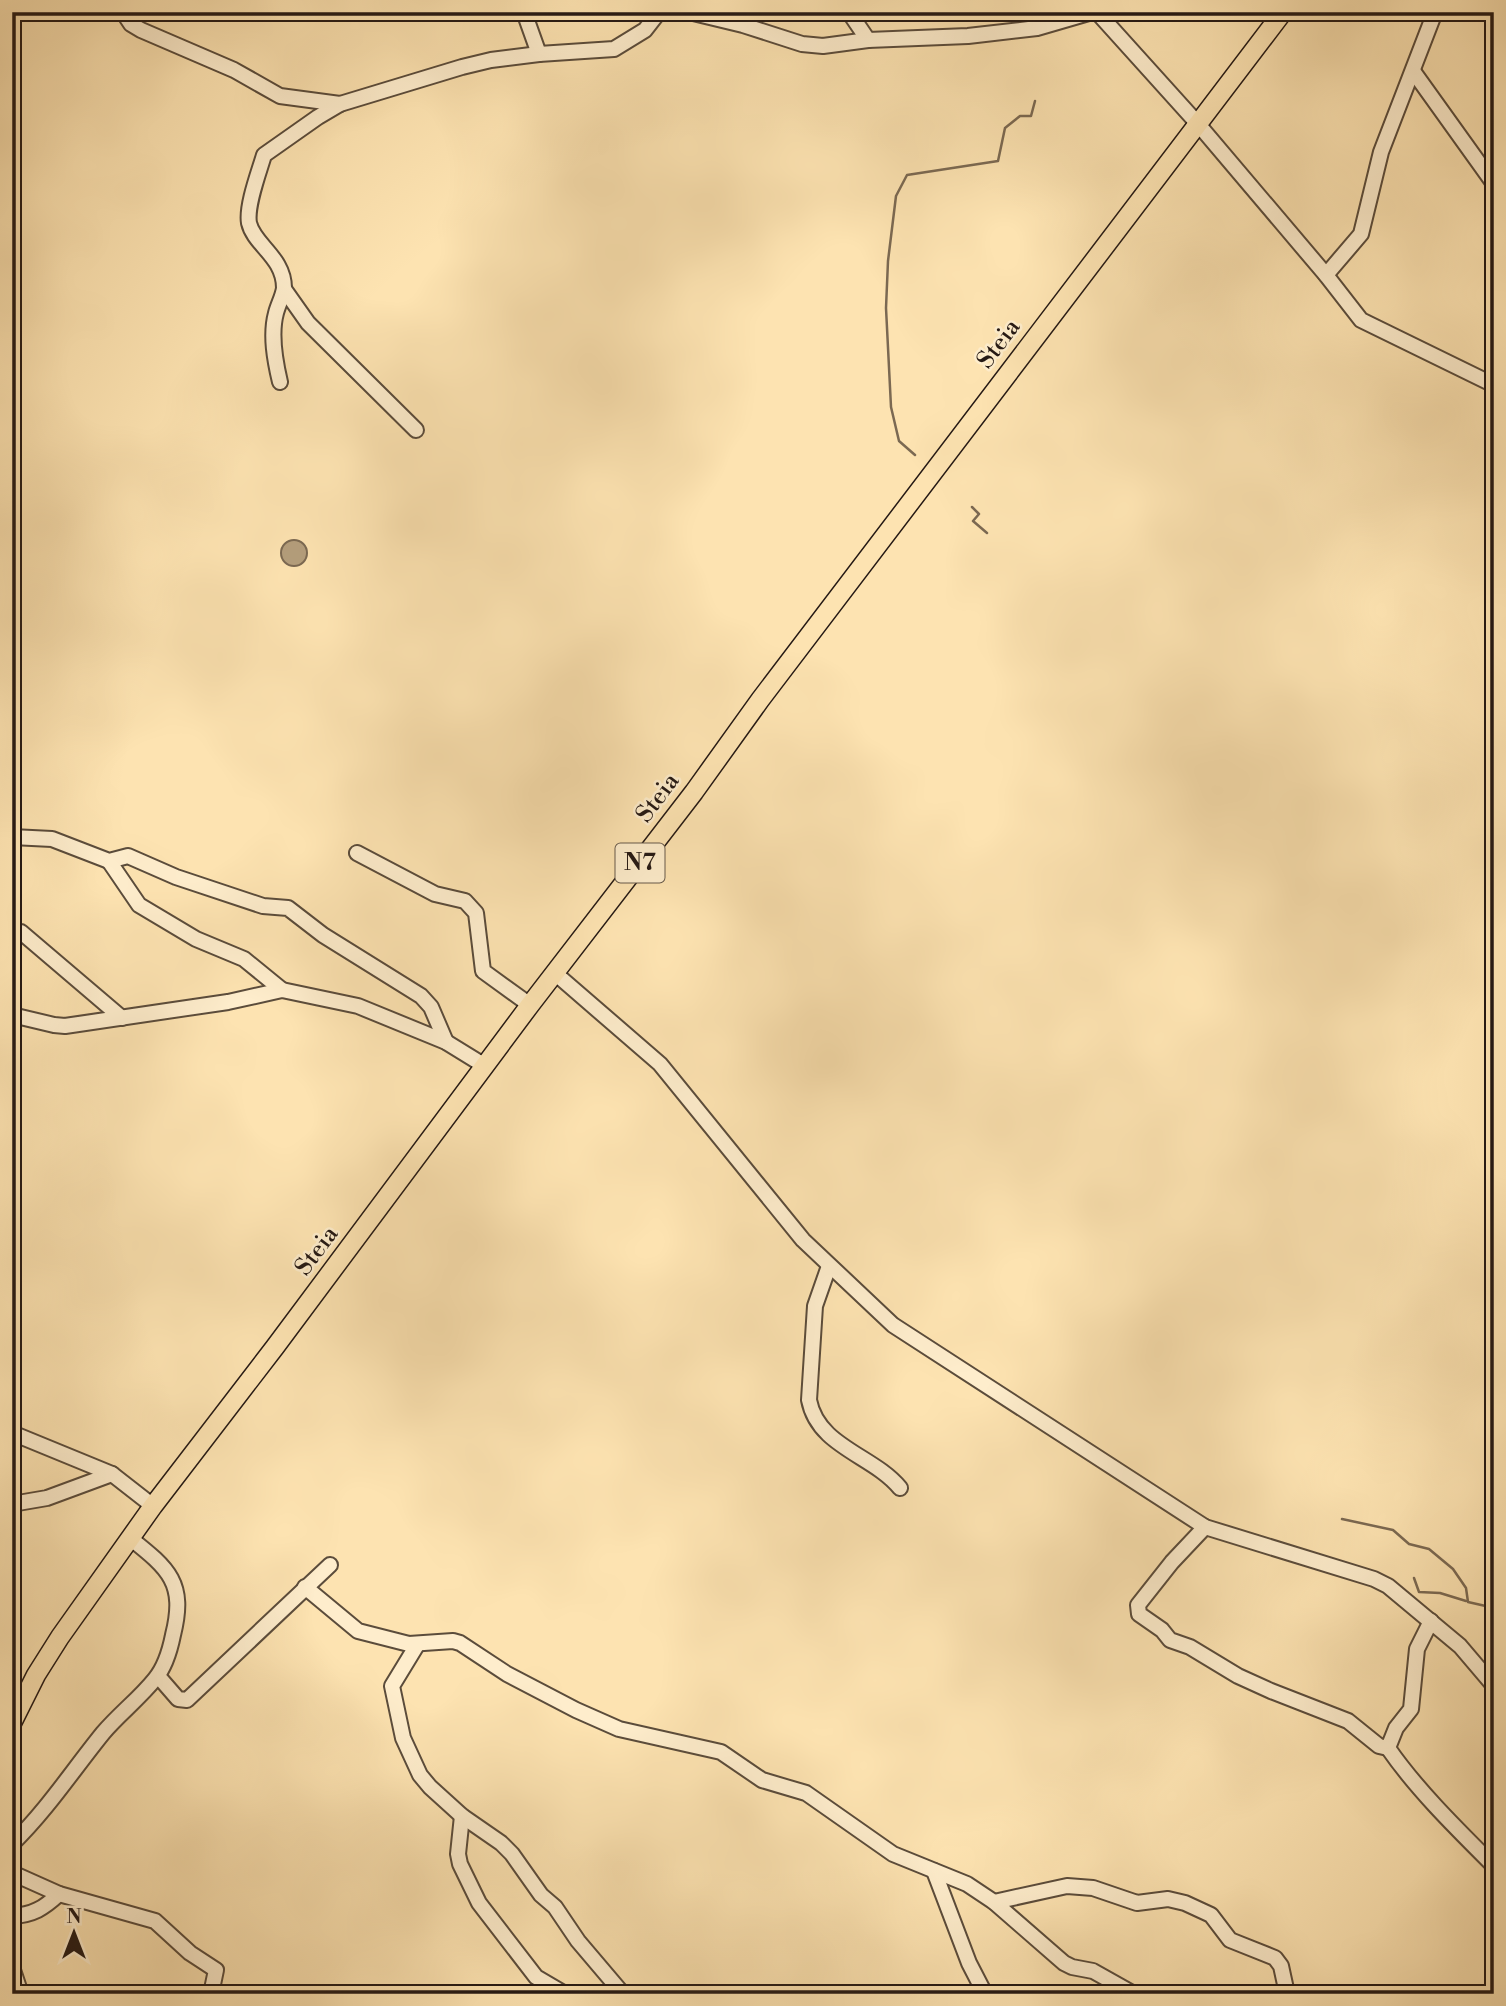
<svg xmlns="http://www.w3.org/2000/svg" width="1506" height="2006" font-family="'Libre Bodoni',serif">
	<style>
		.water { fill: #b49e7c; stroke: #7b6952; stroke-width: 2 }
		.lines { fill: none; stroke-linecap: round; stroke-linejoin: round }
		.stream { stroke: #7b6952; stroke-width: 2.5 }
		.minor-casing { stroke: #5b4c3b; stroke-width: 18 }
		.major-casing { stroke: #251914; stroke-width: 21 }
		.minor { stroke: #feedcc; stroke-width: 14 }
		.major { stroke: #fde3b1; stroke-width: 18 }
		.labels { text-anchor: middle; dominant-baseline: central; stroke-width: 5; stroke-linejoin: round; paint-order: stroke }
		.shield { fill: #feedcc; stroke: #66594b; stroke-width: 2 }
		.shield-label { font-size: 23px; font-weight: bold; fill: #251914 }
		.street-label { font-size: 24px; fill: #251914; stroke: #feedcc }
	</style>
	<rect width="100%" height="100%" fill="#fde3b1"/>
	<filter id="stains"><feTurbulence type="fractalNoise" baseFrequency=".00286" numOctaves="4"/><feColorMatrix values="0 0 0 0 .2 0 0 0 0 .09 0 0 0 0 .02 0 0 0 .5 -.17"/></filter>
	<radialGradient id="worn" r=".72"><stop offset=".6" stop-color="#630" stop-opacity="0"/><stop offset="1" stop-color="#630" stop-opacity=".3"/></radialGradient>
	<circle class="water" cx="294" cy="553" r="13"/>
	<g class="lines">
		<g class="stream">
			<polyline points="915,455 899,441 891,407 886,308 888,261 896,196 907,175 998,161 1005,128 1020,116 1031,116 1035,101"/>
			<polyline points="972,507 979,514 973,521 987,533"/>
			<polyline points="1342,1519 1393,1530 1409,1544 1429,1549 1453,1569 1466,1588 1468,1602 1490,1607 1494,1606"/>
			<polyline points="1414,1578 1419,1592 1440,1593 1466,1601"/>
		</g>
		<defs>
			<g id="minor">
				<polyline points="123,12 131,24 141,30 234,70 280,96 340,104"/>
				<polyline points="524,12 539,54"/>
				<polyline points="689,12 743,25 802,44 823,46 868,40 968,36 1037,28 1092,12"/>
				<polyline points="849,12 868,40"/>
				<polyline points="1097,12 1198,124 1326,275 1361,320 1494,385"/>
				<polyline points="1413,71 1494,184"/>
				<polyline points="1326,275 1361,234 1381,152 1435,12"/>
				<polyline points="284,289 308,323 416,430"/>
				<path d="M280,382C275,361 270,335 276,313C278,305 283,296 284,288C284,257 254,245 249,223C246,206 259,172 264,155L318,117L340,104L462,67L491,60L539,54L614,49L645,30L659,12"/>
				<polyline points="12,837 52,839 109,861 128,856 176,877 263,906 288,908 323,935 421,996 431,1007 446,1042"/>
				<polyline points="357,853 435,894 465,901 476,913 483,971 530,1005"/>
				<polyline points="109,861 139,905 196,939 244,959 282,990"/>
				<polyline points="21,932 122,1018"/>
				<polyline points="556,974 660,1064 803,1240 893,1325 1205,1527 1374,1579 1388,1586 1460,1646 1494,1686"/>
				<polyline points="12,1015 54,1025 65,1026 228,1002 282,990 358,1006 446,1042 485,1066"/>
				<path d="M829,1266L815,1306L809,1400C818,1447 873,1455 900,1488"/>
				<polyline points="12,1433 112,1474 153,1506"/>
				<polyline points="12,1504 47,1498 112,1474"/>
				<polyline points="1205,1527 1172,1562 1138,1605 1139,1614 1162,1630 1170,1640 1190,1647 1238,1676 1271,1691 1348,1721 1379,1746 1388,1748 1396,1728 1411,1709 1417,1649 1431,1621"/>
				<polyline points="305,1587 358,1631 409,1644 453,1641 460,1643 507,1674 576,1710 619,1729 721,1752 762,1780 806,1793 893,1854 967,1884 994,1902 1064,1963 1072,1967 1093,1971 1134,1994"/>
				<polyline points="417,1645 392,1686 403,1738 420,1775 430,1787 462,1816 501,1843 512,1854 541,1895 555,1907 578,1941 623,1994"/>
				<polyline points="158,1676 178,1699 187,1700 330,1565"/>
				<path d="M1388,1748C1417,1790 1458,1830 1494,1866"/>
				<polyline points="462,1816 458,1854 460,1864 479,1903 536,1977 565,1994"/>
				<path d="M12,1844C47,1810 73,1770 103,1733C119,1714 139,1699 155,1679C165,1667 170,1650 173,1635C186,1583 169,1569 130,1538"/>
				<polyline points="934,1871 969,1963 985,1994"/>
				<polyline points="12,1873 59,1894 155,1921 190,1953 216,1970 211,1994"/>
				<polyline points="994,1902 1067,1886 1093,1888 1137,1903 1168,1899 1185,1903 1211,1915 1230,1940 1275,1958 1281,1966 1286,1989 1290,1994"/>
				<path d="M12,1916C33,1915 44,1908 59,1894"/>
				<polyline points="12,1967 21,1994"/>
			</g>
			<polyline id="major" points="12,1723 36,1675 60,1637 153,1506 275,1347 530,1005 694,792 760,700 1283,12"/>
		</defs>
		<use href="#minor" class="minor-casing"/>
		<use href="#major" class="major-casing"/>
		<use href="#minor" class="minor"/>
		<use href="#major" class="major"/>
	</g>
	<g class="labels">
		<rect class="shield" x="615.5" y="843.5" width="49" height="39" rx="5"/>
		<g class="shield-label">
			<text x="640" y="863">N7</text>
		</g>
		<g class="street-label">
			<text transform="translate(999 344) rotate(-53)">Steia</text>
			<text transform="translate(658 798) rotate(-53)">Steia</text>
			<text transform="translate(317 1251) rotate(-53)">Steia</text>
		</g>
	</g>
	<rect width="1506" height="2006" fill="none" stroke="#fde3b1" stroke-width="42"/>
	<rect x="14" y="14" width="1478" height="1978" fill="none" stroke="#251914" stroke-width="3.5"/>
	<rect x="21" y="21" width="1464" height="1964" fill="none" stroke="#251914" stroke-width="2"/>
	<g transform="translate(74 1933)" stroke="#feedcc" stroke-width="5" paint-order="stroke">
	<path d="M0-5L12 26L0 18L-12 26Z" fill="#251914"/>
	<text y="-10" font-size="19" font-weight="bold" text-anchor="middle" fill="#251914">N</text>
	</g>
	<rect width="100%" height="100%" filter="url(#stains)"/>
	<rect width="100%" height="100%" fill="url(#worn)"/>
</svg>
